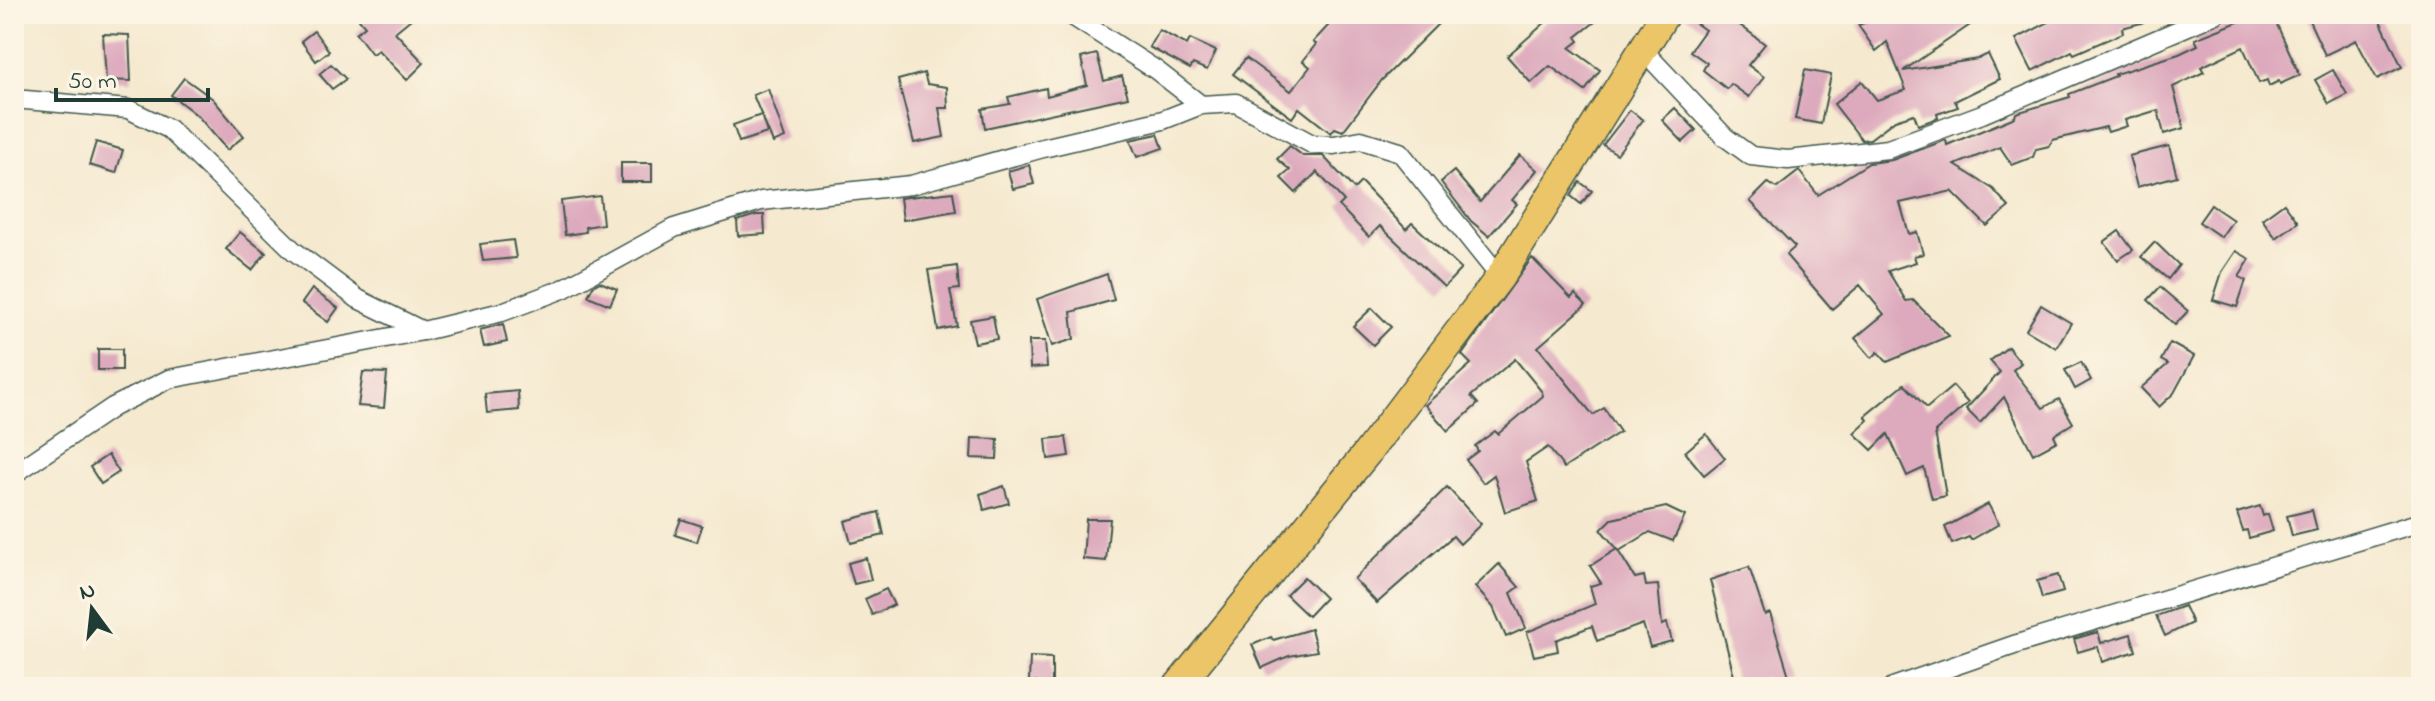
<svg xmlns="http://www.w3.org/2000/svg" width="2435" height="701" font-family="'Indie Flower',sans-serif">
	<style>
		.building { fill: #ddaabd }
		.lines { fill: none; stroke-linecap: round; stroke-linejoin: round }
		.street-casing { stroke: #3f574b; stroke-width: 21 }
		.primary-casing { stroke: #3f574b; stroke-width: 31 }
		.street { stroke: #fff; stroke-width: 18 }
		.primary { stroke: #ecc569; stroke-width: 28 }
	</style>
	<rect width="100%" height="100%" fill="#fcf5e5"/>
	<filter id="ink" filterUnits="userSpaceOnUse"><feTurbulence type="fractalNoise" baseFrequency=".0125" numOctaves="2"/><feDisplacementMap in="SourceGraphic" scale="16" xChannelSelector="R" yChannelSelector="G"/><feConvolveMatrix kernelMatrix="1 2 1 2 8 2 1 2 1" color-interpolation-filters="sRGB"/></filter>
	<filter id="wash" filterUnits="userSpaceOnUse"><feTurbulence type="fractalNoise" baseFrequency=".006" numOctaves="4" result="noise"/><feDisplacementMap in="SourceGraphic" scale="32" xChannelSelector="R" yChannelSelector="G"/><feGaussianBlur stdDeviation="1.8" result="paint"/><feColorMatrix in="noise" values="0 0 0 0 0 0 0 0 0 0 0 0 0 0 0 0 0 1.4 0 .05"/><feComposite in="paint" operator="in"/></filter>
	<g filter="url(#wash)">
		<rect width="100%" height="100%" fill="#f5e9cf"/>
		<g id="blocks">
			<g class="building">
				<polygon points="355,14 417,14 395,32 424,63 407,80 378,50 372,54 356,33 365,26"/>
				<polygon points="1339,14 1448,14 1382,80 1343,131 1335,128 1331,133 1299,108 1292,118 1233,74 1246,58 1291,91 1310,67 1303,61 1316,44 1313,42"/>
				<polygon points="1555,14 1605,14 1576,37 1579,41 1570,48 1600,70 1585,91 1550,66 1531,83 1507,56"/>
				<polygon points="1683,14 1725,14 1765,44 1748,65 1764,77 1749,97 1731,84 1727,89 1703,70 1707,63 1690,51 1705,30"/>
				<polygon points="1891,14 1986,14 1903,71 1978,59 1988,54 2000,79 1955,101 1958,107 1937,114 1938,118 1918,125 1914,114 1895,120 1870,139 1862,140 1834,104 1862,81 1877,100 1906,90 1887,42 1876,51 1858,25"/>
				<polygon points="2050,14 2155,14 2156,19 2122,28 2123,33 2074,54 2072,51 2032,71 2016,39 2051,21"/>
				<polygon points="2258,14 2272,14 2300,75 2280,84 2279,81 2269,86 2267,80 2259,83 2243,47 2201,67 2204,72 2173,87 2184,128 2164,134 2158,110 2125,120 2127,126 2108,132 2106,127 2053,140 2049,146 2036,149 2033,157 2012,165 2000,147 1955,165 1993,189 2009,207 1987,226 1952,191 1900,203 1909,234 1917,232 1923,254 1914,256 1916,262 1888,271 1906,301 1913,300 1949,336 1887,362 1878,352 1872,358 1855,338 1884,314 1860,285 1832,309 1786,255 1795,247 1750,201 1768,183 1777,188 1799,171 1818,195 1869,163 1892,160 1946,140 1947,145 2015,117 2016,113 2070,97 2069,94 2116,76 2115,74 2179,54 2198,45 2195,39"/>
				<polygon points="2306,14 2377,14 2402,67 2377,79 2356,40 2325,55"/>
				<polygon points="1159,30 1187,45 1190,39 1216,51 1207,70 1193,64 1190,69 1149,47"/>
				<polygon points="314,31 329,51 316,61 301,41"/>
				<polygon points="103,34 129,35 131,81 106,80"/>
				<polygon points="1097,54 1104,81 1122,76 1128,97 985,128 982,109 1010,104 1008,97 1046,88 1047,96 1087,85 1081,58"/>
				<polygon points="331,64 346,79 332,89 319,74"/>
				<polygon points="1805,70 1831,75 1821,124 1795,119"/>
				<polygon points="2333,70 2347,94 2329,104 2315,80"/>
				<polygon points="924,73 927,84 947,87 948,108 939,108 944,137 914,143 898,80"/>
				<polygon points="184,78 213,99 244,136 227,150 198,116 171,95"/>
				<polygon points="768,89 785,138 773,143 753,95"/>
				<polygon points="1675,108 1696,130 1683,142 1662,120"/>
				<polygon points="1630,110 1643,120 1617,154 1603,145"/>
				<polygon points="761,115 767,133 739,142 733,125"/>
				<polygon points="1158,134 1163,148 1137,157 1130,140"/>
				<polygon points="96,142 123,150 116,173 89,165"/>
				<polygon points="1290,146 1303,156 1323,156 1354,189 1361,182 1406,229 1412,223 1461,269 1444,287 1380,226 1369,237 1339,206 1344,201 1317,172 1296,193 1281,178 1290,170 1277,159"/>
				<polygon points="2169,146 2177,176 2137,187 2129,156"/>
				<polygon points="1520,155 1537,170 1512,200 1517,204 1489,236 1471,221 1441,182 1454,171 1480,202"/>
				<rect x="621" y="163" width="31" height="19"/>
				<polygon points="1029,165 1034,184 1013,189 1008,171"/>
				<polygon points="1580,182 1592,191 1581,204 1571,196"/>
				<polygon points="953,192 956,211 903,220 900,198"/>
				<polygon points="600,196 603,224 585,227 586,232 565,235 561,201"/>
				<polygon points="2284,203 2298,222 2276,238 2262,219"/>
				<polygon points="2211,205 2233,220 2221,237 2199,222"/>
				<polygon points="756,215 764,215 765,234 738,236 737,221"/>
				<polygon points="2119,231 2133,250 2118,260 2104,242"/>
				<polygon points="240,232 266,253 252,270 226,249"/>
				<polygon points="513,240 516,258 483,261 480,244"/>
				<polygon points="2155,242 2179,265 2168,279 2141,257"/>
				<polygon points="2236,251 2250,259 2239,277 2246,280 2237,307 2213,300 2222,272"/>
				<polygon points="1532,258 1571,298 1575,294 1586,305 1538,347 1593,415 1604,408 1620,432 1564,468 1548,447 1526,462 1538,501 1505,512 1494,475 1483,483 1466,460 1478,451 1475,446 1495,431 1498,434 1543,396 1542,392 1515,359 1471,396 1478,404 1448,431 1425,405 1471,364 1462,355"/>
				<polygon points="957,266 959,289 950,290 957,326 938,330 928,270"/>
				<polygon points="1107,274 1114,300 1071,312 1074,339 1052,346 1037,299"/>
				<polygon points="600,282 617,289 610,305 588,296 593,286"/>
				<polygon points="2160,287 2188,311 2175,325 2148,300"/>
				<polygon points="312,289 338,308 328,322 302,303"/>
				<polygon points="2041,305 2071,323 2056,348 2026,330"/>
				<polygon points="1372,308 1391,327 1373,345 1353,326"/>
				<polygon points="993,316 997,339 975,343 970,320"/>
				<polygon points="503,324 507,342 484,347 480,330"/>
				<polygon points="1029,341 1045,341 1047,367 1030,368"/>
				<polygon points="2170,343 2194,356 2174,393 2159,407 2141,388 2168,364 2161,360"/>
				<polygon points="2008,347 2021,363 2013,370 2043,408 2059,399 2073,423 2054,435 2057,441 2033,454 2004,397 1980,423 1966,409 2000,372 1990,361"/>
				<rect x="98" y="349" width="24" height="21"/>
				<polygon points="2081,362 2091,380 2075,389 2065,370"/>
				<polygon points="363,372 387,373 384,408 358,406"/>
				<polygon points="1904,384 1927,408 1953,386 1968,403 1935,432 1946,496 1932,499 1924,468 1907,476 1888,434 1872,450 1854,433 1868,420 1865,416"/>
				<polygon points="518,391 519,410 487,413 485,394"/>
				<polygon points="1706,434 1725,458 1704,475 1685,452"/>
				<polygon points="1066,437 1069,456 1048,459 1046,439"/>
				<polygon points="972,438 998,439 997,459 971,458"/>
				<polygon points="108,455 119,472 101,484 90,467"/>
				<polygon points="1004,486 1009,503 984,510 980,494"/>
				<polygon points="1447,487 1481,524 1460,544 1453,536 1377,603 1354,579"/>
				<polygon points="1988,504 1999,524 1971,540 1969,537 1952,544 1945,527"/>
				<polygon points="2260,506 2263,516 2268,514 2273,531 2249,538 2247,530 2243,531 2237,513"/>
				<polygon points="1666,507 1685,516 1673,541 1650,532 1619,551 1601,530 1612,519"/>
				<polygon points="2312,510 2317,530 2292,536 2287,516"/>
				<polygon points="879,512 884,535 851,543 845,521"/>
				<polygon points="681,519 702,526 697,542 675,535"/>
				<polygon points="1086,519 1110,519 1106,561 1083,559"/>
				<polygon points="1617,549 1635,578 1644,576 1646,586 1658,585 1662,625 1667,623 1672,641 1650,647 1643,624 1597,641 1592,626 1556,640 1558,651 1534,656 1527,632 1595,604 1590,586 1601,583 1590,566"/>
				<polygon points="866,558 871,580 854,584 848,563"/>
				<polygon points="1499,564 1519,587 1511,593 1526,628 1506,637 1493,607 1475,587"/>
				<polygon points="1749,567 1765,615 1770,613 1789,676 1767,682 1766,677 1736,684 1710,580"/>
				<polygon points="2058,575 2063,592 2042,598 2037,581"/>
				<polygon points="1304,577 1325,598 1308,616 1286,595"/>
				<polygon points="886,589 894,605 872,615 865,599"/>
				<polygon points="2184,606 2192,623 2165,636 2156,616"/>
				<polygon points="1311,629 1317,651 1289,656 1262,668 1252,645 1271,637 1273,640"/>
				<polygon points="2098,632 2101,643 2131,634 2136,651 2102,662 2098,646 2078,652 2074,639"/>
				<polygon points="1030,657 1052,658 1052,687 1036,687 1036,682 1029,682"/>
			</g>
		</g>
	</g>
	<g filter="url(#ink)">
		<use href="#blocks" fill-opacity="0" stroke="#3f574b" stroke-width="2"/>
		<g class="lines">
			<defs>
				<g id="street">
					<polyline points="1069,14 1156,70 1201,105"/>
					<polyline points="1642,49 1725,137 1751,156 1788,160 1888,149 1982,114 2216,14"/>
					<polyline points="14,99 128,109 169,129 294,251 358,299 423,331 502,312 563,289 674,228 761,201 911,185 1043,148 1163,120 1201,105 1236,103 1312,144 1334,145 1361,140 1400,152 1500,277"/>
					<polyline points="14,474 113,407 169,379 423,331"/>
					<polyline points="1893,687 2017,644 2421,522"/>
				</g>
				<polyline id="primary" points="1177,687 1367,453 1500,277 1665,14"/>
			</defs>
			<use href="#street" class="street-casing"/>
			<use href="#primary" class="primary-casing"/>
			<use href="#street" class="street"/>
			<use href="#primary" class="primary"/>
		</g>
	</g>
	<rect width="2435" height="701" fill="none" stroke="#fcf5e5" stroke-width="48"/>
	<g transform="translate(92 609) rotate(345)" stroke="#fcf5e5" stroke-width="6" paint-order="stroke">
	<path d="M0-6L14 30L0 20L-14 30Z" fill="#1f3d34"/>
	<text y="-12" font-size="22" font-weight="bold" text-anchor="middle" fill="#1f3d34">N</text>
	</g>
	<path d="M56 88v12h152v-12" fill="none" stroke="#1f3d34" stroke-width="4"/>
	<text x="68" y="88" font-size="24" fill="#1f3d34" stroke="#fcf5e5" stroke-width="6" paint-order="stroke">50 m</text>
</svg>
